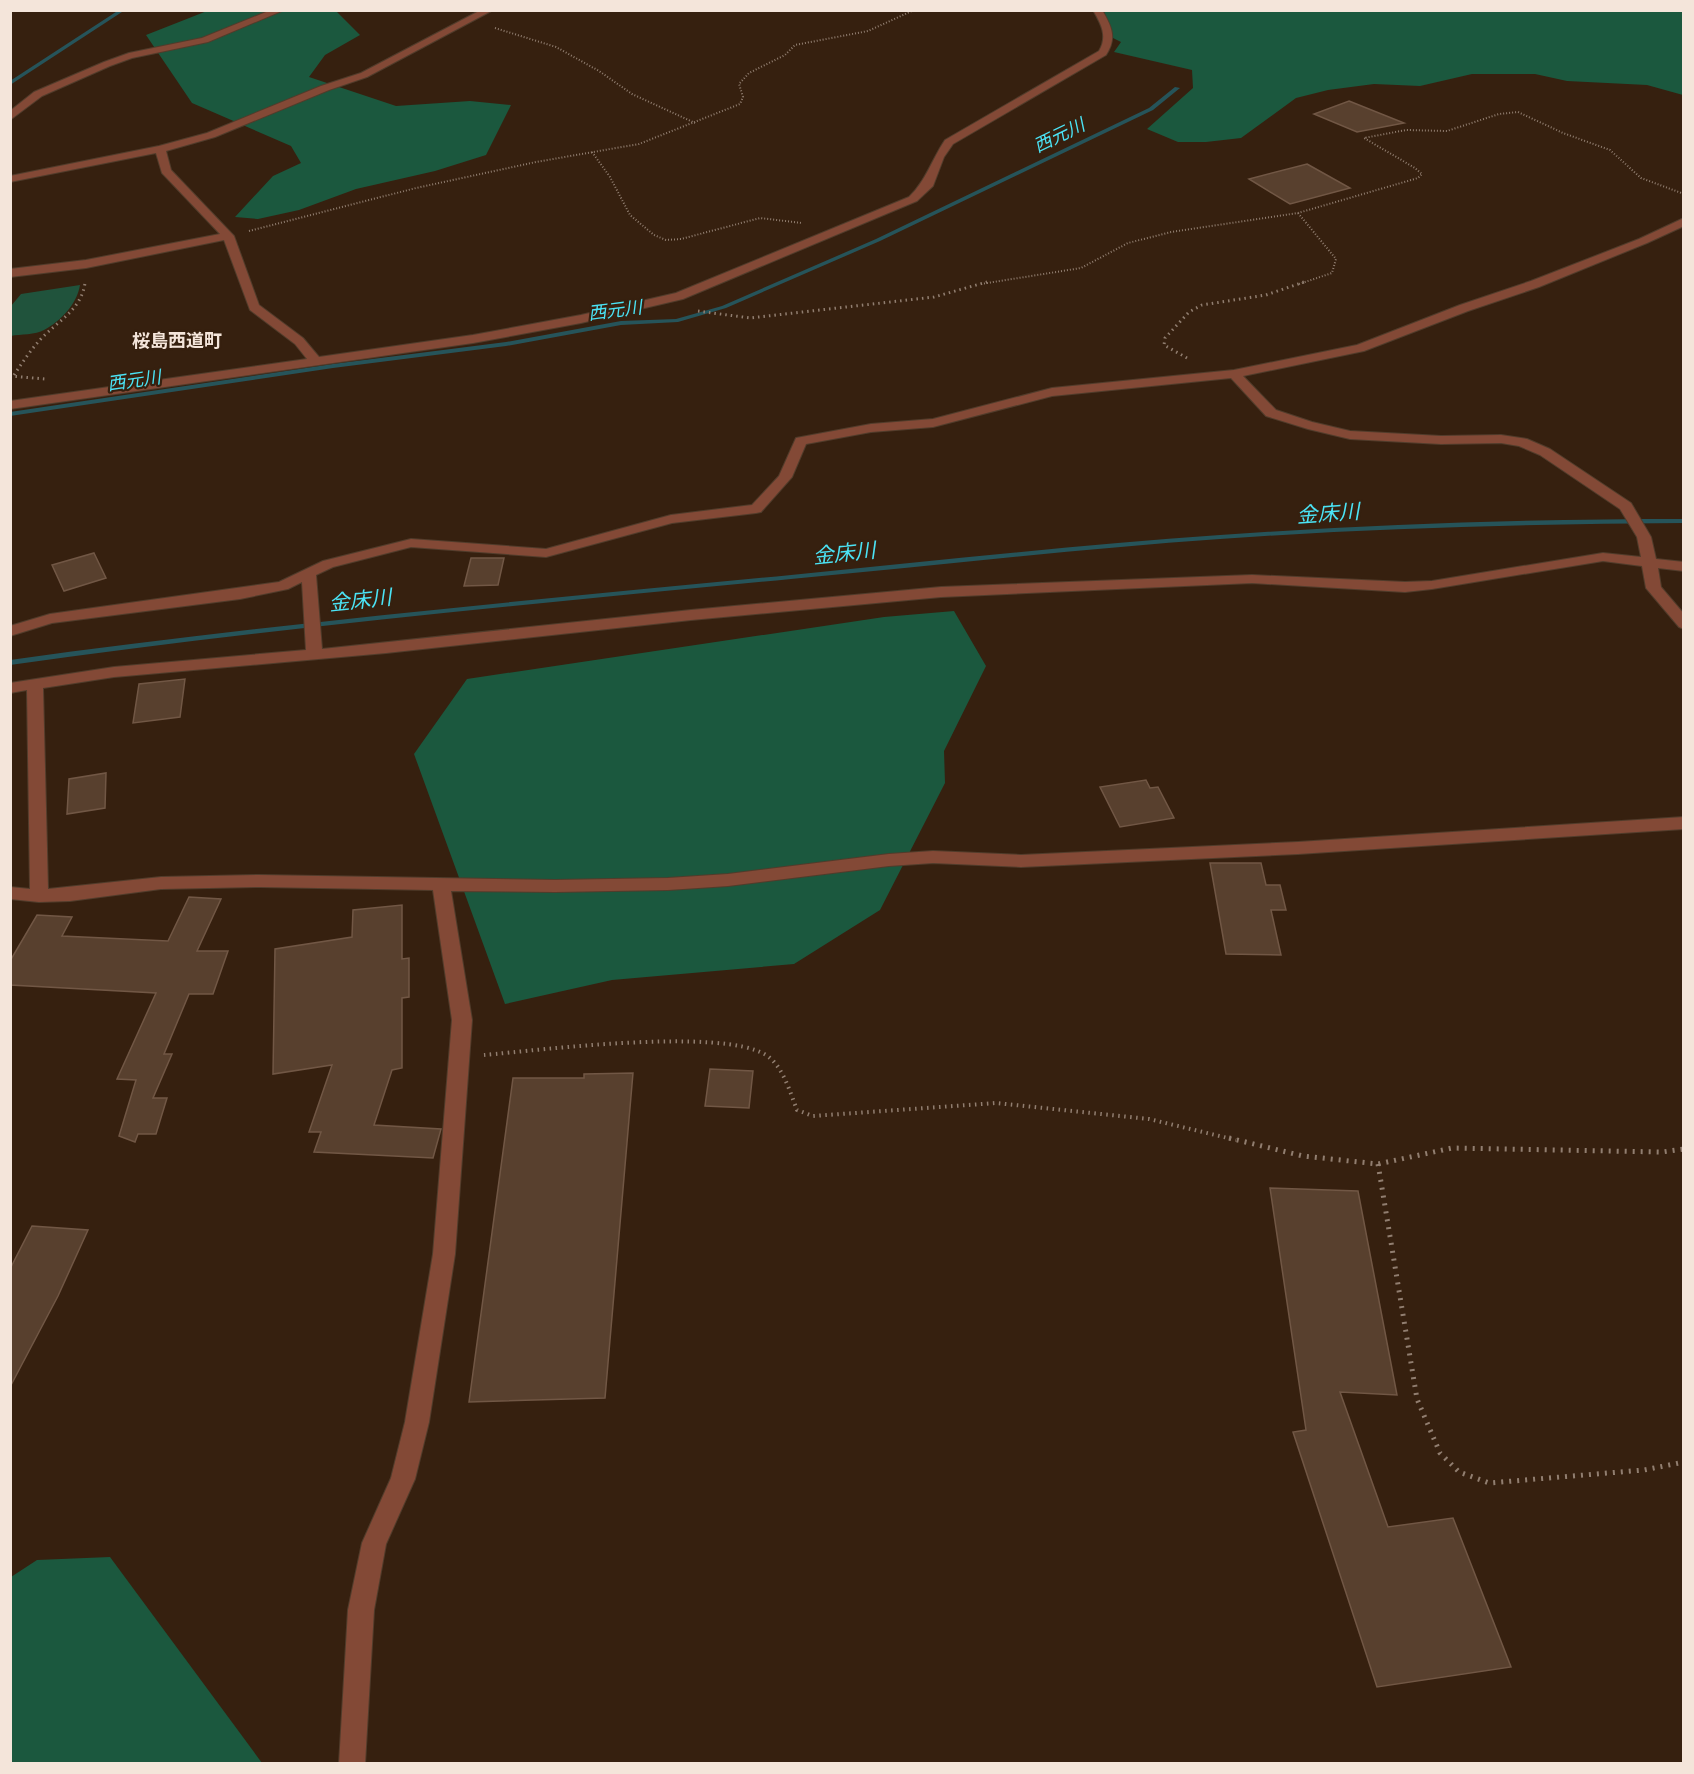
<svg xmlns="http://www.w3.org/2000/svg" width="1694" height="1774" font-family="'PT Sans','Noto Sans JP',sans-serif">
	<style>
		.green { fill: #20533c }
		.forest { fill: #1b583e }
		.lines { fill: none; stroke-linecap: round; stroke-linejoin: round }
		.stream { fill: #26545a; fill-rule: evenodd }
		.building { fill: #58402e; stroke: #715745; stroke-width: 1.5 }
		.minor-casing { stroke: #513c2b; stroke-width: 2 }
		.path-far3 { stroke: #917e70; stroke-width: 2; stroke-dasharray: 1 2; stroke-linecap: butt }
		.path-far2 { stroke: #917e70; stroke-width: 3; stroke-dasharray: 1.5 4; stroke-linecap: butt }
		.path-far1 { stroke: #917e70; stroke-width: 4; stroke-dasharray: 1.5 4.5; stroke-linecap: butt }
		.path { stroke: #917e70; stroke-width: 5; stroke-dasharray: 2 6; stroke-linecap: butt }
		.minor { fill: #834936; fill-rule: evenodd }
		.labels { text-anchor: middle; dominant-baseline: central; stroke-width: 4.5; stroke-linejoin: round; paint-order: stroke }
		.far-water-label { font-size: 18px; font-style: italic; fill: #4be3f5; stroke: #36200f }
		.far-quarter-label { font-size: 18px; font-weight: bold; fill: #f4e5da; stroke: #36200f }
		.water-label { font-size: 21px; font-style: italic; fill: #4be3f5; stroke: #36200f }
	</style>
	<rect width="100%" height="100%" fill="#36200f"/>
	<path class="green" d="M80,285C77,304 61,321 44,330C36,335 20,334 11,336V306L21,294Z"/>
	<g class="forest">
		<polygon points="207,11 336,11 360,35 325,55 309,77 396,106 470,101 511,105 486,155 435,171 356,189 299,210 258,219 235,217 273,176 301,163 291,146 192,103 146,35"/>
		<polygon points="1104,11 1683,11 1683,95 1647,85 1567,81 1535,74 1472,74 1420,86 1374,84 1328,90 1296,98 1241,138 1206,142 1178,142 1147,129 1193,88 1192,70 1114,52 1121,42 1113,38"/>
		<polygon points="954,611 986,666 944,751 945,783 880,910 794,964 612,980 505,1004 414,754 467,679 884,617"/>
		<polygon points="110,1557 262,1763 11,1763 11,1577 37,1560"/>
	</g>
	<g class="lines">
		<g class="stream">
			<polygon points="119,10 125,10 10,85 10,81"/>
			<polygon points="1175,87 1180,88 1153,110 880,241 726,308 678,322 621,325 506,346 333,368 10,416 10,412 333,364 506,342 621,321 676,319 722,306 876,239 1149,108"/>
			<path d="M1684,519V523C1529,524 1374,528 1220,539C1076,549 934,566 791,579C530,604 270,628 10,665V660C270,624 530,600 791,575C934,561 1076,545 1220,535C1374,524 1529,519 1684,519Z"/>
		</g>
	</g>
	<g class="building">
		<polygon points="1349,101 1404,123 1357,132 1314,114"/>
		<polygon points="1307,164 1350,188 1290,204 1249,179"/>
		<polygon points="94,553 106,578 64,591 52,565"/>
		<polygon points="471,558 504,558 498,585 464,586"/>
		<polygon points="185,679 180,717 133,723 139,684"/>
		<polygon points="106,773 105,808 67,814 69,779"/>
		<polygon points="1146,780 1150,788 1158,787 1174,818 1120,827 1100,787"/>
		<polygon points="1210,863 1261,863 1266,885 1280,885 1286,910 1271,910 1281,955 1226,954"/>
		<polygon points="189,897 221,899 197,951 228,951 213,994 189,994 164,1054 172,1054 153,1098 167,1098 156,1134 138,1134 135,1142 119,1136 136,1080 117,1079 156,993 10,985 10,961 37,915 72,917 62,936 168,941"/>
		<polygon points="402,905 402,959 409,958 409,997 402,998 402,1068 392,1070 374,1125 441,1129 433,1158 314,1152 321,1132 309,1132 332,1065 273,1074 275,949 352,937 353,910"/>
		<polygon points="710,1069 753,1071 749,1108 705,1106"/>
		<polygon points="633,1073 605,1398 469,1402 513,1078 584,1078 584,1074"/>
		<polygon points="1270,1188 1358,1191 1397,1395 1340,1392 1388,1527 1453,1518 1511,1667 1377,1687 1293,1432 1306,1430"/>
		<polygon points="32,1226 88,1230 58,1296 10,1387 10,1269"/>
	</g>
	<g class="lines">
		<defs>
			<g id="minor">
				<polygon points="271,10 284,10 208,42 132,58 110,66 42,96 10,120 10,111 34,92 104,62 129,53 202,38"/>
				<path d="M481,10H493L367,77L329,90L215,137L166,151L171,170L234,236L259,305L303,338L319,357L473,335L581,315L676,293L909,197C926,181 932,159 945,140L1099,51C1108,36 1101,24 1093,10H1102C1112,27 1117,38 1106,55L953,144L944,157L933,186L917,201L683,299L581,323L473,343L10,409V401L307,359L295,344L250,310L224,240L86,268L10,277V269L86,260L220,234L162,173L156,153L10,182V176L159,146L207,133L321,86L361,73Z"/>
				<path d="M1684,218V226L1647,243L1539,287L1468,311L1364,351L1243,376L1276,410L1312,422L1350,431L1441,436L1501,435L1527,439L1550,449L1631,503L1651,537L1656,559L1684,562V571L1658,568L1661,587L1684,614V629L1679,627L1646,588L1642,566L1603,561L1432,589L1405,592L1252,583L941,597L691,620L386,653L114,677L43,688L48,889L161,877L260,875L555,880L668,878L728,874L889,854L933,851L1021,855L1298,842L1684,817V829L1298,854L1021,867L933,863L889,866L728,886L668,890L555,892L451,891L472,1020L455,1254L429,1422L415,1479L386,1544L374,1610L365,1764H339L348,1610L362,1543L391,1478L405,1422L433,1254L452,1020L433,890L260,887L161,889L70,901L39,902L10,899V887L30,889L27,690L10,693V683L114,667L306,650L302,582L288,589L240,599L52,623L10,636V626L50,614L279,582L323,561L411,539L546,549L671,515L752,505L779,476L796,438L871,424L933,419L1052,388L1234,370L1357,345L1460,305L1531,281L1639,239ZM1231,378L1266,416L1308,429L1350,439L1441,444L1501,443L1519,446L1540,455L1620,509L1637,537L1641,557L1603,553L1432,581L1405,582L1252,575L941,587L691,610L322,649L316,575L333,567L411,547L546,557L672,523L756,513L761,512L792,477L806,444L871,432L933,427L1052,396Z"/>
			</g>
		</defs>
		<use href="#minor" class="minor-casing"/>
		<g class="path-far3">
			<polyline points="495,28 556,47 599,71 632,94 695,123"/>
			<polyline points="592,152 610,177 630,215 654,235 666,240 681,239 760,218 802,223"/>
			<polyline points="1298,213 1336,259 1332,273 1299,284"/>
			<polyline points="249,231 416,188 536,162 639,144 740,104 743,97 739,84 749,73 785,55 795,45 868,31 914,10"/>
			<polyline points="981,284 1081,268 1128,243 1171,232 1298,213 1418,178 1422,174 1415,168 1364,138 1406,130 1447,131 1499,114 1518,112 1563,133 1610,150 1641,178 1684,194"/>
		</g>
		<g class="path-far2">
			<polyline points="698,311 750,318 934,297 987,282"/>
			<polyline points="1187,358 1164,345 1165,338 1189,312 1202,305 1266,295 1304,282"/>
			<path d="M14,375C22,363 30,351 39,341C57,321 81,311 85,283"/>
			<polyline points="10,376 45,379"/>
		</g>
		<path class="path-far1" d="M484,1055C542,1050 721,1027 766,1055C783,1066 790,1092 797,1110L813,1116L996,1103L1149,1119L1236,1140"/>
		<g class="path">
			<polyline points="1229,1138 1303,1156 1378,1164 1452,1148 1662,1152 1684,1149"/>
			<polyline points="1378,1164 1417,1399 1440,1453 1459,1472 1489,1483 1644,1470 1684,1462"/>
		</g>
		<use href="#minor" class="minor"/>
	</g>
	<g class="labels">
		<g class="far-water-label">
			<text transform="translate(1059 135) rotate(-26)">西元川</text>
			<text transform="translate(615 310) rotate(-7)">西元川</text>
			<text transform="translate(134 380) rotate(-8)">西元川</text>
		</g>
		<g class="far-quarter-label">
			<text x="177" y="340">桜島西道町</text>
		</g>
		<g class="water-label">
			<text transform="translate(1328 513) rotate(-4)">金床川</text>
			<text transform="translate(844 553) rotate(-6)">金床川</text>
			<text transform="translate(360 600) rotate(-6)">金床川</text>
		</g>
	</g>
	<rect width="1694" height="1774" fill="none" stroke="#f4e5da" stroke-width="24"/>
</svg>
